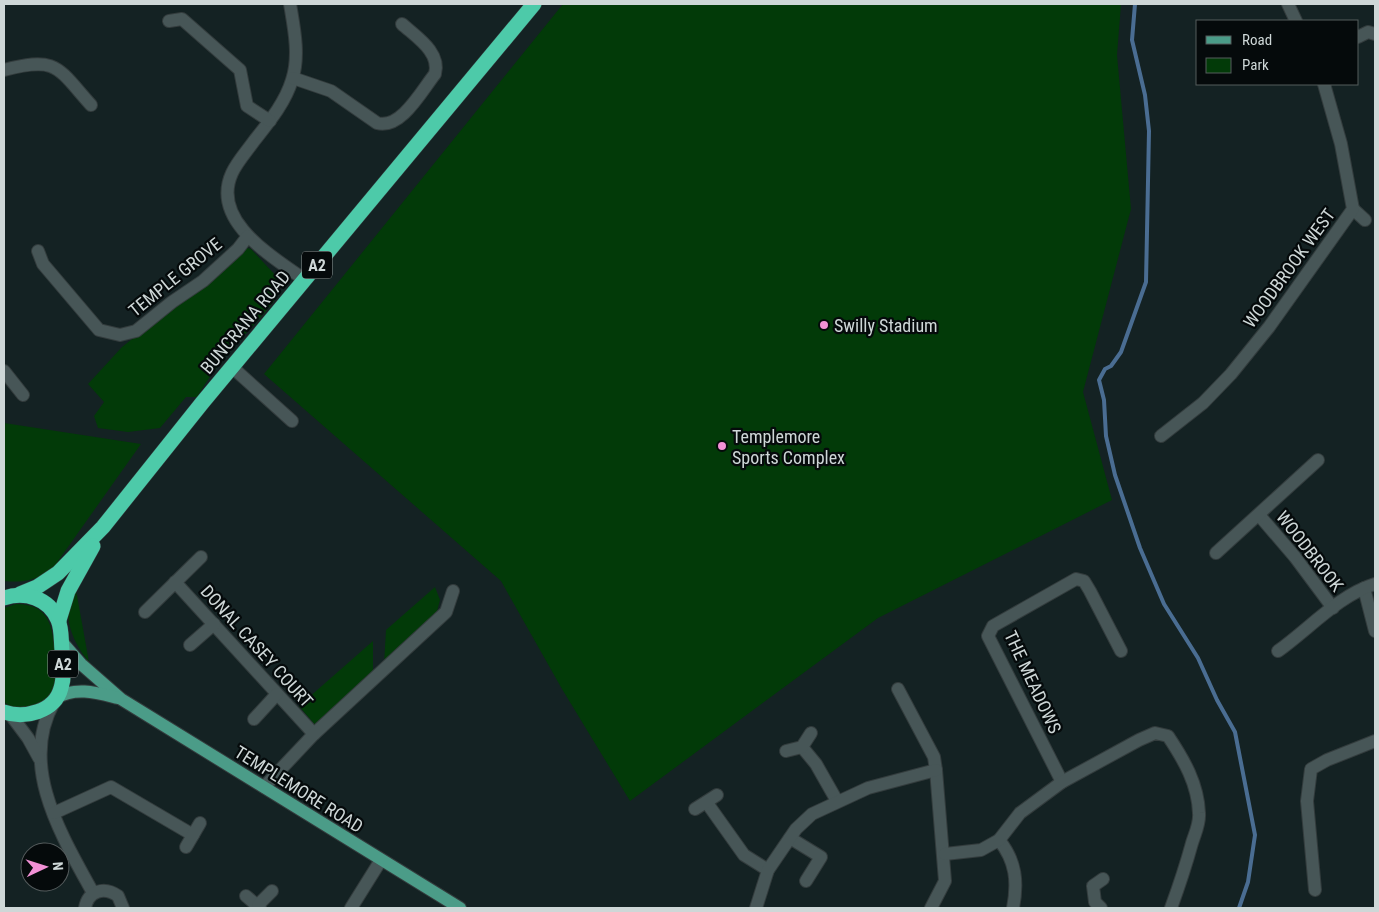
<svg xmlns="http://www.w3.org/2000/svg" width="1379" height="912" font-family="'Roboto Condensed',sans-serif">
	<style>
		.green { fill: #023a08 }
		.lines { fill: none; stroke-linecap: round; stroke-linejoin: round }
		.stream { stroke: #4a6d92; stroke-width: 4 }
		.minor-casing { stroke: #333c3d; stroke-width: 14 }
		.major-casing { stroke: #333c3d; stroke-width: 14 }
		.highway-casing { stroke: #333c3d; stroke-width: 16 }
		.minor { stroke: #475657; stroke-width: 12 }
		.major { stroke: #4b9c88; stroke-width: 12 }
		.highway { stroke: #4dcaa9; stroke-width: 15 }
		.poi-dot { fill: #f291d6; stroke: #050a0b; stroke-width: 2 }
		.labels { text-anchor: middle; dominant-baseline: central; stroke-width: 4.5; stroke-linejoin: round; paint-order: stroke }
		.shield { fill: #050a0b; stroke: #929a9a; stroke-width: 1 }
		.shield-label { font-size: 16px; font-weight: bold; fill: #ced7d7 }
		.street-label { font-size: 18px; fill: #ced7d7; stroke: #050a0b }
		.poi-label { font-size: 18px; fill: #ced7d7; stroke: #050a0b; text-anchor: start }
	</style>
	<rect width="100%" height="100%" fill="#142223"/>
	<g class="green">
		<polygon points="563,4 1121,4 1117,55 1131,209 1083,392 1112,500 878,618 630,801 562,689 501,581 264,374"/>
		<path d="M247,248L251,249L277,277L280,292C266,313 251,328 234,346C220,361 208,379 197,397H186L160,428L128,432L98,428L94,416L104,402L88,384L122,347L164,314L201,290Z"/>
		<path d="M4,423L141,444L51,571C35,580 22,583 4,581Z"/>
		<polygon points="435,587 440,600 436,615 384,665 386,630"/>
		<path d="M76,590L89,662C77,648 65,625 69,605C69,601 73,595 76,590Z"/>
		<path d="M16,604C48,604 52,624 55,651C57,677 59,705 26,707C17,708 11,708 4,702V608Z"/>
		<polygon points="373,641 373,671 316,726 299,706"/>
	</g>
	<g class="lines">
		<polyline class="stream" points="1135,4 1132,40 1145,95 1149,131 1146,282 1121,352 1111,366 1105,369 1099,380 1104,400 1106,436 1115,475 1140,548 1164,604 1198,658 1217,700 1235,732 1255,835 1248,882 1239,908"/>
		<defs>
			<g id="minor">
				<path d="M290,4C294,28 300,56 292,80C285,103 269,122 254,141C247,151 237,162 232,173C210,221 273,257 305,280"/>
				<polyline points="1288,4 1296,21"/>
				<polyline points="169,21 182,19 240,70 247,106 270,121"/>
				<polyline points="1358,37 1368,32 1375,34"/>
				<path d="M4,70C57,56 57,67 91,105"/>
				<path d="M293,78L331,91L377,123C401,130 422,90 435,74C441,52 416,37 402,24"/>
				<polyline points="1353,209 1365,220"/>
				<polyline points="38,251 43,264 99,330 120,335 136,331 172,302 203,281 238,249 248,236"/>
				<polyline points="232,367 292,421"/>
				<polyline points="4,371 23,395"/>
				<polyline points="1161,436 1203,403 1231,374 1269,327 1353,209 1341,144 1324,84"/>
				<polyline points="1259,515 1295,557 1333,608"/>
				<polyline points="1216,553 1318,460"/>
				<polyline points="175,582 314,734"/>
				<polyline points="1364,588 1375,631"/>
				<polyline points="145,612 201,557"/>
				<polyline points="190,645 214,624"/>
				<path d="M1278,651C1309,629 1339,595 1375,584"/>
				<polyline points="898,689 934,757 936,770 945,881 931,908"/>
				<path d="M54,702C18,766 62,836 93,893"/>
				<polyline points="10,714 28,738 39,758"/>
				<polyline points="254,719 277,694"/>
				<polyline points="802,747 816,764 837,801"/>
				<polyline points="786,751 802,747 811,733"/>
				<polyline points="1062,782 988,636 993,626 1076,579 1084,581 1090,591 1121,651"/>
				<polyline points="264,787 314,734 446,612 453,591"/>
				<polyline points="707,803 744,855 768,870"/>
				<polyline points="695,809 717,795"/>
				<polyline points="54,813 111,787 193,835"/>
				<polyline points="790,838 821,857 806,881"/>
				<path d="M999,840C1016,861 1018,882 1013,908"/>
				<polyline points="186,847 200,823"/>
				<path d="M945,854L981,850L999,840L1020,813L1062,782L1139,740L1155,733L1168,736C1184,760 1198,784 1199,813C1200,824 1195,833 1192,843C1186,865 1179,886 1171,908"/>
				<polyline points="1315,890 1307,801 1311,769 1327,760 1375,741"/>
				<polyline points="246,896 260,908"/>
				<polyline points="258,905 272,891"/>
				<path d="M85,908C88,891 104,886 118,896L123,908"/>
				<polyline points="351,908 381,860"/>
				<polyline points="756,908 768,870 796,829 812,814 868,788 936,770"/>
				<polyline points="1101,908 1095,902 1093,886 1103,879"/>
			</g>
			<g id="major">
				<polyline points="61,641 81,664 121,699 460,908"/>
				<path d="M56,698C76,686 98,693 118,698"/>
			</g>
			<g id="highway">
				<polyline points="20,594 37,587 58,573 103,527 202,403 534,4"/>
				<path d="M4,598C25,591 49,598 58,620C62,629 61,641 62,650C63,663 65,676 61,688C55,712 24,719 4,712"/>
				<polyline points="59,620 68,591 93,546"/>
			</g>
		</defs>
		<use href="#minor" class="minor-casing"/>
		<use href="#major" class="major-casing"/>
		<use href="#highway" class="highway-casing"/>
		<use href="#minor" class="minor"/>
		<use href="#major" class="major"/>
		<use href="#highway" class="highway"/>
	</g>
	<g class="poi-dot">
		<circle cx="824" cy="325" r="5"/>
		<circle cx="722" cy="446" r="5"/>
	</g>
	<g class="labels">
		<g class="shield">
			<rect x="302" y="251.5" width="30" height="27" rx="4"/>
			<rect x="48" y="650.5" width="30" height="27" rx="4"/>
		</g>
		<g class="shield-label">
			<text x="317" y="265">A2</text>
			<text x="63" y="664">A2</text>
		</g>
		<g class="street-label">
			<text transform="translate(1289 268) rotate(-54)">WOODBROOK WEST</text>
			<text transform="translate(175 277) rotate(-39)">TEMPLE GROVE</text>
			<text transform="translate(245 322) rotate(-50)">BUNCRANA ROAD</text>
			<text transform="translate(1310 551) rotate(52)">WOODBROOK</text>
			<text transform="translate(257 646) rotate(48)">DONAL CASEY COURT</text>
			<text transform="translate(1033 682) rotate(65)">THE MEADOWS</text>
			<text transform="translate(299 789) rotate(32)">TEMPLEMORE ROAD</text>
		</g>
		<g class="poi-label">
			<text x="834" y="325">Swilly Stadium</text>
			<text x="732" y="436">Templemore<tspan x="732" dy="21">Sports Complex</tspan></text>
		</g>
	</g>
	<rect width="1379" height="912" fill="none" stroke="#ced7d7" stroke-width="10"/>
	<rect x="1196" y="20" width="162" height="65" fill="#050a0b" stroke="#555c5d"/>
	<rect x="1206" y="36" width="25" height="8" fill="#4b9c88" stroke="#555c5d"/>
	<text x="1242" y="45" font-size="15" fill="#ced7d7">Road</text>
	<rect x="1206" y="58" width="25" height="15" fill="#023a08" stroke="#555c5d"/>
	<text x="1242" y="70" font-size="15" fill="#ced7d7">Park</text>
	<g transform="translate(45 867) rotate(86)"><circle r="24" fill="#050a0b" stroke="#555c5d"/>
	<path d="M0-4L9 19L0 12L-9 19Z" fill="#f291d6"/>
	<text y="-8" font-size="14" font-weight="bold" text-anchor="middle" fill="#ced7d7">N</text>
	</g>
</svg>
